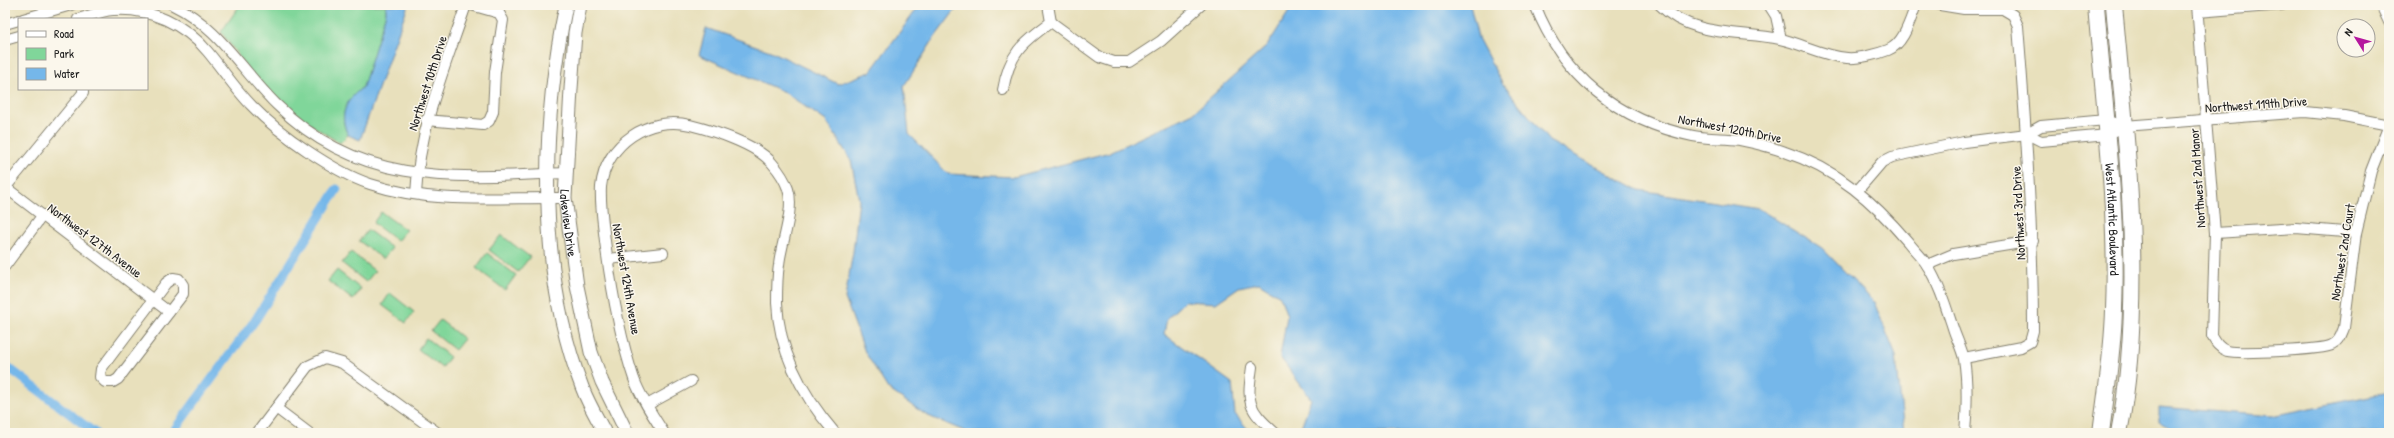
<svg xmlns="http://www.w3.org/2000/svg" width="2394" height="438" font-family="'Patrick Hand',sans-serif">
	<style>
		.green { fill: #80d69a; stroke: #4e795b }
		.water { fill: #75b7ea; stroke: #486a83 }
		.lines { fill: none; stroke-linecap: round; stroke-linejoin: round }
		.canal { stroke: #75b7ea; stroke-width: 9 }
		.minor-casing { stroke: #827e6c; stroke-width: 12 }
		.tertiary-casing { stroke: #827e6c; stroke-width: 15 }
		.primary-casing { stroke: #827e6c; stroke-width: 18 }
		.minor { stroke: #fff; stroke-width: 10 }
		.tertiary { stroke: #fff; stroke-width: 13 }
		.primary { stroke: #fff; stroke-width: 16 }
		.labels { text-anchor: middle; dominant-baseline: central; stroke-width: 3; stroke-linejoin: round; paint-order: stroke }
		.street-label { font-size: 13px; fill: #1c1c1c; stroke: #fbf7ec }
	</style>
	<rect width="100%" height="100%" fill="#fbf7ec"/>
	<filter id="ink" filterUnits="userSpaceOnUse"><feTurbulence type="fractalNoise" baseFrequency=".025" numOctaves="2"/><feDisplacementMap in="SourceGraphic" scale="8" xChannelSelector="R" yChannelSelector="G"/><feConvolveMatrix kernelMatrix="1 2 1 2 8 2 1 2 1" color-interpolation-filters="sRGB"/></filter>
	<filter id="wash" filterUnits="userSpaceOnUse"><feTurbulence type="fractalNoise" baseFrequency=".012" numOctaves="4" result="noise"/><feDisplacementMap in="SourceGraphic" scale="16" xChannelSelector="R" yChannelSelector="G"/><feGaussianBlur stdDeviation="0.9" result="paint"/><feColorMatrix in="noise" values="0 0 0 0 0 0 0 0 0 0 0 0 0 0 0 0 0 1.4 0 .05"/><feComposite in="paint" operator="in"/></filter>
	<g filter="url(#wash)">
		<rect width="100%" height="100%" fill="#e8e0bc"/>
		<g class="green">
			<path d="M240,5H386V13L363,87C346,100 338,115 348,135L340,143L308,123L258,83L221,32Z"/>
			<polygon points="381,212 406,230 397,241 373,223"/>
			<polygon points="368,230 392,248 383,259 359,241"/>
			<polygon points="501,235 530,257 518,272 489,250"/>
			<polygon points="351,252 375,271 366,282 342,263"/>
			<polygon points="487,253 516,275 505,290 476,268"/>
			<polygon points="337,270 361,289 353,300 328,281"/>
			<polygon points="390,293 414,312 406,323 382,305"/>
			<polygon points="440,320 464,339 455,350 431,331"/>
			<polygon points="426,338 450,357 442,368 418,349"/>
		</g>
		<g class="water">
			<path d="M386,5H408L360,140L348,135C338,114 346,100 363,87L386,13Z"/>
			<polygon points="920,5 959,5 935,37 904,86 909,134 948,174 1014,177 1110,152 1193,113 1267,46 1293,5 1470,5 1478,38 1502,83 1549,141 1639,190 1759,209 1822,248 1874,302 1896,356 1904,433 1299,433 1311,399 1280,357 1287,316 1280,296 1259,283 1239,287 1216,303 1185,301 1167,318 1164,334 1232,383 1235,414 1251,433 969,433 926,415 888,389 865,352 845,298 853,252 859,200 851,160 826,121 784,92 699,55 706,28 773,52 838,84 870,72"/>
			<polygon points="2389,392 2389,433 2205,433 2176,431 2159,421 2159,407 2272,416"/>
		</g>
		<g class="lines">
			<g class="canal">
				<polyline points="5,365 95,433"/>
				<polyline points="172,433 256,319 337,189"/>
			</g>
		</g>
	</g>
	<g filter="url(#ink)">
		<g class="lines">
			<defs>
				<g id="minor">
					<path d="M173,5C219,27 242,71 277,105C361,188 458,178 565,173"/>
					<path d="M1535,5C1563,76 1618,121 1693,136C1708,139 1724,138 1740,140C1755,143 1771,147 1785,152C1837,169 1874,202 1908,242C1914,250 1922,257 1927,265C1939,284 1946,307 1953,328C1956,338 1962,349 1964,359C1968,384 1967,409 1965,433"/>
					<path d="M1660,5C1691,37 1739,31 1780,39C1803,44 1823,56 1847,58C1858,59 1878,54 1888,50C1904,44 1910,20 1916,5"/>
					<polyline points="1769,5 1776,16 1781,39"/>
					<path d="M1940,5L1964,9H2003L2013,15L2018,26C2026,128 2033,229 2033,331L2030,342L2021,347L1964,358"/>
					<path d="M2197,5L2215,233L2212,336C2216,343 2219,348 2227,351C2239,354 2323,350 2332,345C2340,341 2341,335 2344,328L2356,233L2371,171L2389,125"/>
					<polyline points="2381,5 2389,22"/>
					<polyline points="2198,12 2282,5"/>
					<polyline points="23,19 71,5"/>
					<path d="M78,19C89,16 101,11 113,10C149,7 186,25 208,52C223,70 236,90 252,106C279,134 334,172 370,184C434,205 500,197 565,198"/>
					<polyline points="1051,22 1099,57 1114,62 1129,62 1161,41 1201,5"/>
					<polyline points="5,24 19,20"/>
					<polyline points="5,40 19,36"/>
					<path d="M1003,90C1009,54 1022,43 1051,22L1048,5"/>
					<polyline points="426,120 483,125 489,121 493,112 495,72 503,20 499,13 471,5"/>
					<polyline points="2027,134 2041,141 2108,135 2124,126"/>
					<polyline points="5,187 169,312"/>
					<polyline points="5,188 83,93 83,89"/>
					<polyline points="1858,190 1882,162 1892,157 1964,142 2027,134 2041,126 2106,120 2124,126 2305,112 2344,116 2389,125"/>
					<path d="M416,194C419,128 445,67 466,5"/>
					<polyline points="2215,233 2296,228 2356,233"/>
					<polyline points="608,259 663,253"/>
					<polyline points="1927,265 1953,254 2033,241"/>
					<polyline points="5,266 42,216"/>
					<polygon points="173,278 179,279 183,285 183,294 118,379 113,382 105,382 100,377 101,369 166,283"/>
					<path d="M1252,367C1247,403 1247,408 1275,433"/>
					<polyline points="647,405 691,381"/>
					<polyline points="276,408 309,433"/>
					<polyline points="257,433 308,366 325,358 342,363 438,433"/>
					<path d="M664,433C653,416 641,398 634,379C619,335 611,287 605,241C603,223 600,205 601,187C605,144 649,115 690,125C714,131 756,144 772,163C779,171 785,180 788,189C795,210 781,243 779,265C777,277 777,291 777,303C779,353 803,396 835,433"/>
				</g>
				<g id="tertiary">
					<path d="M566,5C541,125 537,271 582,387C588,403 597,418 605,433"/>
					<path id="s1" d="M580,5L575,33L571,89L565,198L577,286L591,352L602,382L627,433"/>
				</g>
				<g id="primary">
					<path id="s2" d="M2096,5C2104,106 2118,208 2114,310C2113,351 2106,392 2101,433"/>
					<path d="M2114,5C2126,143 2146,296 2119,433"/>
				</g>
			</defs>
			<use href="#minor" class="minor-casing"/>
			<use href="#tertiary" class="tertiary-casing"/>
			<use href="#primary" class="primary-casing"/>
			<use href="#minor" class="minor"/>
			<use href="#tertiary" class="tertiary"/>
			<use href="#primary" class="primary"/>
		</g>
	</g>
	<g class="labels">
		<g class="street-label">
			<text transform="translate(427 83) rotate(-72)">Northwest 10th Drive</text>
			<text transform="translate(2256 104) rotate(-4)">Northwest 119th Drive</text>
			<text transform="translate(1730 128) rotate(11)">Northwest 120th Drive</text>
			<text transform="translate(2197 178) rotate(-94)">Northwest 2nd Manor</text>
			<text transform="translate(2018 213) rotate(-93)">Northwest 3rd Drive</text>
			<text stroke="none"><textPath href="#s2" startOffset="215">West Atlantic Boulevard</textPath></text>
			<text stroke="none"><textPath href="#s1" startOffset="219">Lakeview Drive</textPath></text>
			<text transform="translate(95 240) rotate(37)">Northwest 127th Avenue</text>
			<text transform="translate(2342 252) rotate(-81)">Northwest 2nd Court</text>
			<text transform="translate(627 279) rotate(80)">Northwest 124th Avenue</text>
		</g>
	</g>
	<rect width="2394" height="438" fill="none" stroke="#fbf7ec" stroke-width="20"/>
	<rect x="18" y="18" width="130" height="72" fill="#fbf7ec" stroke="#a29f99"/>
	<rect x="26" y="31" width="20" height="6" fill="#ffffff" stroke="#a29f99"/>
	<text x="54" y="38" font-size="12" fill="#1c1c1c">Road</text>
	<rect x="26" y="48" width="20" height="12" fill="#80d69a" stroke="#a29f99"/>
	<text x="54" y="58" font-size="12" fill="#1c1c1c">Park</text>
	<rect x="26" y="68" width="20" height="12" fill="#75b7ea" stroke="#a29f99"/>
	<text x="54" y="78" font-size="12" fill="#1c1c1c">Water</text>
	<g transform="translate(2356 38) rotate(307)"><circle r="19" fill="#fbf7ec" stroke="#a29f99"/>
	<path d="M0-3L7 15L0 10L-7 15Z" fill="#b5179e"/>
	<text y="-6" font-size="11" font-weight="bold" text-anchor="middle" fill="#1c1c1c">N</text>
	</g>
</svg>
